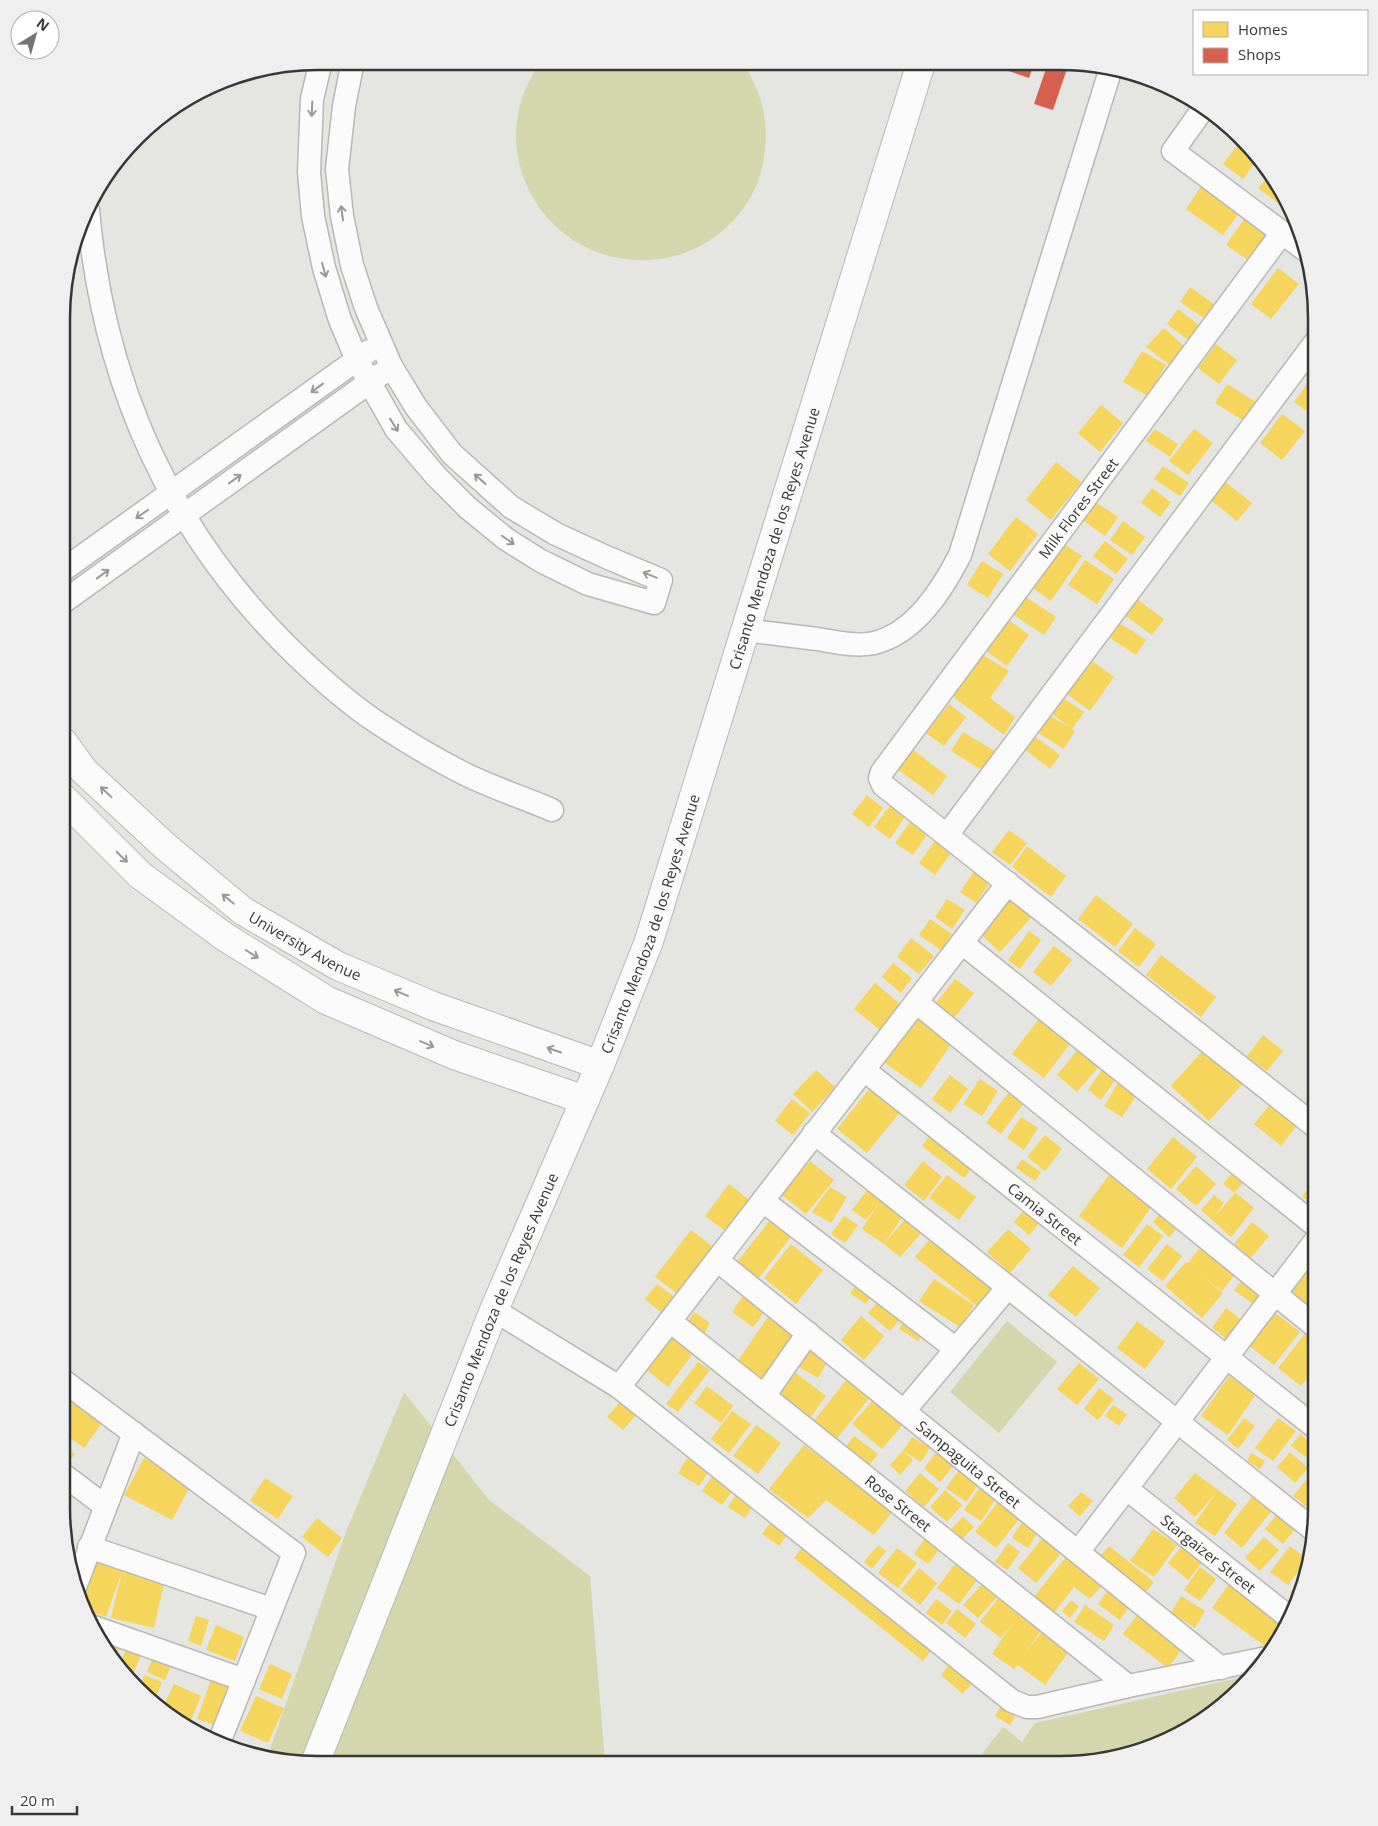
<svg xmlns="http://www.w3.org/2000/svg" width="1378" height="1826" font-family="'Open Sans',sans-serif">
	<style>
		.green { fill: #d4d6ac }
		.homes { fill: #f6d55c }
		.shops { fill: #d6604d }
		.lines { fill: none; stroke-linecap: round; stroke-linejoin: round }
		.minor-casing { stroke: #b8b8b6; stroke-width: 25 }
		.tertiary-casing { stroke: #b8b8b6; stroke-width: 30 }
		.secondary-casing { stroke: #b8b8b6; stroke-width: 30 }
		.minor { stroke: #fbfbfb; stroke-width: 22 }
		.tertiary { stroke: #fbfbfb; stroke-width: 28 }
		.secondary { stroke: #fbfbfb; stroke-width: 28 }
		.oneway { stroke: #999a98 }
		.labels { text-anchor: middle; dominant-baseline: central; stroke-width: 5; stroke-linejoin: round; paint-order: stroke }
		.street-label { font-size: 15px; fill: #373836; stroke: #fff }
		.rim { fill: none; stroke: #373836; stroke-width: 2.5 }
	</style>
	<rect width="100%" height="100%" fill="#e5e5e2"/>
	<g class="green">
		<path d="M540,62H742C764,94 771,130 762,167C757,192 741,216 720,233C657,283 563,262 528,188C521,172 516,154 516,137C516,109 525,85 540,62Z"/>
		<polygon points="1007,1321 1057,1362 999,1433 950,1392"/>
		<polygon points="404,1392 489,1500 590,1576 605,1763 284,1763 267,1758 346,1532"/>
		<polygon points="1252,1675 1230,1701 1174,1738 1126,1756 1061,1765 973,1765 1003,1727 1022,1742 1035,1723"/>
	</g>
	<g class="homes">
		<polygon points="1242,139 1253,149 1259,157 1243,179 1223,164"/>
		<polygon points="1270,174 1284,195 1278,203 1258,188"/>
		<polygon points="1202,185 1240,212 1223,235 1186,209"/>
		<polygon points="1247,215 1275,234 1254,264 1226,245"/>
		<polygon points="1278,268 1299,284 1271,319 1251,304"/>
		<polygon points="1190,287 1214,304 1204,318 1180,302"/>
		<polygon points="1178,309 1199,325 1188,340 1167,324"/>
		<polygon points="1164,328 1186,348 1171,366 1146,347"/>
		<polygon points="1216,344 1237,360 1219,384 1198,368"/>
		<polygon points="1142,351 1166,365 1148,396 1123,382"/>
		<polygon points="1310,380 1317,385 1315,417 1294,402"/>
		<polygon points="1227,384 1256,402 1244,421 1215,403"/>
		<polygon points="1101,405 1123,423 1100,452 1078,433"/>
		<polygon points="1282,414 1305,431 1282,460 1260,443"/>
		<polygon points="1155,429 1178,444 1170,457 1146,441"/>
		<polygon points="1194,429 1213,443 1188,475 1169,461"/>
		<polygon points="1056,462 1081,482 1051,520 1026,500"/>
		<polygon points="1163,466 1189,483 1180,496 1154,479"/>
		<polygon points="1223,480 1252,503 1237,521 1208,498"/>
		<polygon points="1152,488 1171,502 1160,517 1141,503"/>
		<polygon points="1091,499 1118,517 1105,536 1078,517"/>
		<polygon points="1016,517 1038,534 1010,571 988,554"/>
		<polygon points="1123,521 1145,537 1132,555 1110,540"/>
		<polygon points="1105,541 1128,559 1116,574 1093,556"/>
		<polygon points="1061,542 1082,556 1051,601 1030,586"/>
		<polygon points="1085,560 1114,579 1097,604 1068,585"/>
		<polygon points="982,561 1003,574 988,598 967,585"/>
		<polygon points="1023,595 1056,617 1044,635 1011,613"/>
		<polygon points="1131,595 1164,619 1152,635 1119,611"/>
		<polygon points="1007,619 1029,635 1007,666 985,650"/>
		<polygon points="1113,619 1146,640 1136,655 1104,634"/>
		<polygon points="981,654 1009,671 990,698 1015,717 1004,735 951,695"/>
		<polygon points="1088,658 1114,677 1090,711 1064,692"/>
		<polygon points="1061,696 1084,712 1072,729 1075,731 1064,749 1032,729 1043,711 1070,728 1050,712"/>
		<polygon points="949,704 966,717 944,746 926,733"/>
		<polygon points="963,732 1000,754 988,774 951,751"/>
		<polygon points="1033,735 1060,755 1050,769 1023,748"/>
		<polygon points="912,749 947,776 933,795 897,769"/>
		<polygon points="867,795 883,808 869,827 852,814"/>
		<polygon points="891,804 906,815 890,839 874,827"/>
		<polygon points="915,815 932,827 913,855 895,843"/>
		<polygon points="1009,830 1027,843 1010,865 992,852"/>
		<polygon points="940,834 956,846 935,875 919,863"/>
		<polygon points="1027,846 1066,876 1051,897 1012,867"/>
		<polygon points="977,867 993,878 976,903 960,892"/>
		<polygon points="1012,891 1036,912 1000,952 976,930"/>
		<polygon points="1096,895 1133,924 1115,947 1078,919"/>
		<polygon points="947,899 965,910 952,929 935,917"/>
		<polygon points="930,919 952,934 941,950 919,935"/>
		<polygon points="1135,928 1156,944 1139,967 1118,951"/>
		<polygon points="1029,931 1041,940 1020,969 1008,960"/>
		<polygon points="911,938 934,956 919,974 897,957"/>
		<polygon points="1054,946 1072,960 1051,986 1033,972"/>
		<polygon points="1161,955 1216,997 1201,1017 1146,975"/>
		<polygon points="893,963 912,978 901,993 882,977"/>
		<polygon points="955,979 974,993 955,1017 936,1003"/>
		<polygon points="875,983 900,1004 880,1030 854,1009"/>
		<polygon points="913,1016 952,1043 921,1088 882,1061"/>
		<polygon points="1041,1016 1073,1040 1044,1078 1012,1054"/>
		<polygon points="1263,1035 1283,1051 1267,1071 1247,1056"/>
		<polygon points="1080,1047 1100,1065 1077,1092 1057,1075"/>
		<polygon points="1206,1047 1244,1082 1209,1121 1171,1086"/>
		<polygon points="1104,1067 1117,1077 1101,1100 1088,1090"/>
		<polygon points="816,1070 835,1087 812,1112 793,1094"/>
		<polygon points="950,1075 968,1089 950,1113 932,1099"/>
		<polygon points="980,1079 998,1091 982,1116 963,1104"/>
		<polygon points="1119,1081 1138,1093 1122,1117 1104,1106"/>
		<polygon points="871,1087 901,1111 867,1153 837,1129"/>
		<polygon points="1008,1093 1023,1104 1001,1134 986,1123"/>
		<polygon points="792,1099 810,1113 793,1135 775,1121"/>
		<polygon points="1272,1102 1298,1124 1281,1146 1254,1124"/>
		<polygon points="1021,1117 1038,1128 1024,1150 1007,1138"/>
		<polygon points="932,1132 974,1164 964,1178 922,1146"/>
		<polygon points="1045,1135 1062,1149 1045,1171 1027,1157"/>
		<polygon points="1173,1137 1197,1157 1171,1189 1147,1169"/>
		<polygon points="1022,1159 1041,1172 1035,1181 1016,1168"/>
		<polygon points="810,1161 834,1180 806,1214 782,1195"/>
		<polygon points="923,1161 942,1177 924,1201 904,1185"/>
		<polygon points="1196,1166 1216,1184 1196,1206 1176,1189"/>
		<polygon points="1238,1166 1249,1176 1235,1192 1254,1208 1231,1237 1201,1210 1214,1195 1224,1203 1213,1218 1235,1193 1223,1184"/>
		<polygon points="947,1175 976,1197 959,1220 929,1198"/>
		<polygon points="1109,1175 1152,1206 1122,1248 1079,1216"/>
		<polygon points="1316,1178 1316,1208 1302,1196"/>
		<polygon points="729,1184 752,1202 728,1233 705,1216"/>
		<polygon points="830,1187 847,1197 831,1223 812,1212"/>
		<polygon points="869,1188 905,1213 884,1244 862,1229 879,1203 866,1220 852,1210"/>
		<polygon points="1026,1207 1042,1220 1029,1235 1014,1222"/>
		<polygon points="1162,1211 1179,1226 1169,1237 1153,1222"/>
		<polygon points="844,1216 858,1225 845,1243 831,1234"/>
		<polygon points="906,1218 922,1232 900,1257 884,1244"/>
		<polygon points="770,1220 791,1237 758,1279 737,1262"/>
		<polygon points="1252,1222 1269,1236 1251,1258 1234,1244"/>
		<polygon points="1147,1224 1163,1236 1139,1267 1123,1255"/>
		<polygon points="1008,1229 1031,1249 1010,1273 987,1252"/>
		<polygon points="691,1230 716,1249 680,1296 655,1277"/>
		<polygon points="930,1239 992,1287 977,1306 915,1257"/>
		<polygon points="791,1244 823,1270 796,1304 764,1278"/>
		<polygon points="1167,1244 1182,1256 1163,1281 1147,1269"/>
		<polygon points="1202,1245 1237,1272 1222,1291 1201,1275 1223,1293 1202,1318 1165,1286 1186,1262 1188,1263"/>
		<polygon points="1316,1249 1316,1312 1285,1287"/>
		<polygon points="1073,1266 1100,1288 1076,1317 1048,1295"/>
		<polygon points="1244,1278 1266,1295 1257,1307 1234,1290"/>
		<polygon points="860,1279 876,1289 866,1304 850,1293"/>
		<polygon points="934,1279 974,1305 960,1327 919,1301"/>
		<polygon points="657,1284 676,1298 663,1314 645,1299"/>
		<polygon points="744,1294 766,1310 753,1327 732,1312"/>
		<polygon points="883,1295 905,1313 890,1331 868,1313"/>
		<polygon points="1226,1308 1243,1321 1228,1340 1212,1328"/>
		<polygon points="1273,1311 1300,1332 1274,1365 1247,1344"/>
		<polygon points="694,1312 710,1323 703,1335 686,1324"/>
		<polygon points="861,1316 884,1336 864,1360 841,1340"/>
		<polygon points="768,1317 796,1336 765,1381 737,1362"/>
		<polygon points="906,1318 925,1330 918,1341 899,1329"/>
		<polygon points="1137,1321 1165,1342 1145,1369 1117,1348"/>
		<polygon points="1305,1334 1316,1342 1316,1367 1301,1386 1278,1368"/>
		<polygon points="673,1336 694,1352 668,1387 647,1370"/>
		<polygon points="807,1342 831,1356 818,1378 794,1364"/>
		<polygon points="698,1362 710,1370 678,1412 666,1404"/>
		<polygon points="1079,1363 1099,1379 1077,1405 1057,1389"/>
		<polygon points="792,1370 826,1396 810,1418 775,1391"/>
		<polygon points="1229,1376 1256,1394 1228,1435 1201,1416"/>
		<polygon points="847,1379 870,1397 836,1440 813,1422"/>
		<polygon points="1316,1379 1316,1392 1310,1387"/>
		<polygon points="707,1386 733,1406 721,1423 694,1403"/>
		<polygon points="1099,1388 1114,1399 1098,1420 1084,1409"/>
		<polygon points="61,1393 102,1423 84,1448 61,1431"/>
		<polygon points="874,1399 904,1423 882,1449 852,1424"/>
		<polygon points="620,1402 636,1415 623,1430 607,1417"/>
		<polygon points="1113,1405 1127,1414 1119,1426 1105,1416"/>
		<polygon points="732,1411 751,1424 729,1453 711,1439"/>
		<polygon points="1244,1418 1255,1426 1238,1449 1227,1440"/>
		<polygon points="1278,1418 1296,1431 1273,1461 1255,1448"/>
		<polygon points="756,1425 781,1443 758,1474 733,1456"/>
		<polygon points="1300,1434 1316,1447 1316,1454 1311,1461 1291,1446"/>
		<polygon points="854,1436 878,1454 867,1468 843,1450"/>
		<polygon points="912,1437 930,1448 921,1462 903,1451"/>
		<polygon points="61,1443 75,1454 65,1466 61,1463"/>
		<polygon points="804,1445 893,1511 874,1535 826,1500 808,1518 769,1489"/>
		<polygon points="939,1449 956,1463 940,1482 924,1468"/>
		<polygon points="903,1451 913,1460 900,1475 890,1465"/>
		<polygon points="691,1452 712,1467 699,1486 678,1473"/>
		<polygon points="1290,1452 1308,1468 1295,1483 1277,1467"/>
		<polygon points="1251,1453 1265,1461 1260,1469 1247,1461"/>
		<polygon points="144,1458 192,1483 172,1520 124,1495"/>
		<polygon points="959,1470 979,1483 966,1502 946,1488"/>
		<polygon points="715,1472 735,1487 722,1505 702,1491"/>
		<polygon points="920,1473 939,1489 924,1507 905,1491"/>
		<polygon points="1195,1473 1237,1504 1215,1536 1195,1523 1216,1493 1195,1517 1174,1498"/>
		<polygon points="1312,1473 1316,1476 1316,1501 1310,1509 1293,1496"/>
		<polygon points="265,1478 293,1496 278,1519 250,1501"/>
		<polygon points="983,1483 999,1494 981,1521 964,1510"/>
		<polygon points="945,1490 962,1505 947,1522 930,1507"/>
		<polygon points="1081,1492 1093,1501 1080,1516 1068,1506"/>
		<polygon points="737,1493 754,1505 745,1518 728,1507"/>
		<polygon points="1254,1494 1273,1509 1242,1548 1224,1533"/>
		<polygon points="998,1502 1019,1519 996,1548 975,1532"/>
		<polygon points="1281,1509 1299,1524 1283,1544 1265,1529"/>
		<polygon points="963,1517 974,1527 962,1539 951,1529"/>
		<polygon points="1025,1517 1041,1527 1028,1548 1012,1538"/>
		<polygon points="317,1518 342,1538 328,1557 302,1537"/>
		<polygon points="773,1519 790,1531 779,1546 762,1534"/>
		<polygon points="1153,1529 1177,1545 1154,1577 1130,1561"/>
		<polygon points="1045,1535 1063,1551 1036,1583 1018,1568"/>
		<polygon points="926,1537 941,1547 928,1564 914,1554"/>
		<polygon points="1264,1537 1279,1550 1260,1571 1245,1558"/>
		<polygon points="808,1540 937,1643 923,1661 794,1558"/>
		<polygon points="1008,1543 1020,1552 1007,1570 995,1562"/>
		<polygon points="878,1545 886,1551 872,1569 864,1562"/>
		<polygon points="1183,1545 1203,1561 1188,1580 1168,1563"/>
		<polygon points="1109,1546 1154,1582 1145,1593 1100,1556"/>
		<polygon points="1290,1546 1307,1559 1288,1585 1270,1572"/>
		<polygon points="897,1548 917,1563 898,1588 878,1573"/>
		<polygon points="1070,1552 1106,1581 1090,1599 1074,1587 1053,1614 1033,1598"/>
		<polygon points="96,1560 165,1579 154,1628 111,1618 122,1571 106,1617 83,1609 81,1604"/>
		<polygon points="955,1564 977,1580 959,1604 937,1588"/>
		<polygon points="1200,1567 1216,1579 1200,1601 1184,1590"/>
		<polygon points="919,1568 937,1583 920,1605 901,1590"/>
		<polygon points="1306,1569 1307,1570 1303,1591 1299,1599 1290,1593"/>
		<polygon points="983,1583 998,1596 978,1618 963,1605"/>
		<polygon points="1112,1584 1134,1600 1120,1620 1098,1604"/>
		<polygon points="1229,1584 1285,1625 1268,1648 1212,1608"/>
		<polygon points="1181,1596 1205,1611 1195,1628 1171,1613"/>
		<polygon points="999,1597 1042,1628 1026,1653 1042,1631 1069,1651 1045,1685 1018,1665 1014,1669 992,1654 1014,1621 1001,1638 980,1622"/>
		<polygon points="936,1599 952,1611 942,1625 926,1613"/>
		<polygon points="1071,1600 1079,1606 1070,1618 1062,1611"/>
		<polygon points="1085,1605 1114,1625 1104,1641 1074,1622"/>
		<polygon points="957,1609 976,1624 965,1638 946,1623"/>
		<polygon points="1138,1614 1183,1648 1168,1668 1123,1634"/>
		<polygon points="196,1616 209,1620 201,1646 188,1641"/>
		<polygon points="216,1625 244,1637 235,1661 206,1650"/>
		<polygon points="102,1643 119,1649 115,1662"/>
		<polygon points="127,1646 142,1652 130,1682 119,1668"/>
		<polygon points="155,1653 173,1660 165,1680 147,1672"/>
		<polygon points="954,1659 976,1678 963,1694 941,1675"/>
		<polygon points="270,1664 292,1674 282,1699 259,1689"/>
		<polygon points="214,1671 235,1678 218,1726 197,1719"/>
		<polygon points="144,1675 162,1682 154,1703 139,1690"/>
		<polygon points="174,1684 201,1696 191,1720 163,1707"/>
		<polygon points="256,1696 284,1708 268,1743 240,1731"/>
		<polygon points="1005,1699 1020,1708 1010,1725 995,1716"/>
	</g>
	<g class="shops">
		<polygon points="986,63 1034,63 1029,78"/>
		<polygon points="1048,63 1069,63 1053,110 1034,104"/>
	</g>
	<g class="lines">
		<defs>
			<g id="minor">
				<polyline points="321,61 312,99 309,172 313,216 324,268 340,320 357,360 396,429 436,476 468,508 506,539 541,561 588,584 654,603 661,580 606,557 556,534 511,507 452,454 416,407 391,366 366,308 352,265 342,216 337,169 344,106 353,61"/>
				<polyline points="1205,106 1173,151 1308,252"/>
				<path d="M88,210C103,382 170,533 295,654C320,678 347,702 375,721C402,739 430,756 459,771C487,786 522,797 552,810"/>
				<polyline points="1282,233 882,772 880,778 883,785 1316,1127"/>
				<polyline points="63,570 369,351"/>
				<polyline points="63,602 381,374"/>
				<path d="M744,630C769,633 793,636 817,639C835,642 856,647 874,643C915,633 942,590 960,555L1111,68"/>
				<polyline points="947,835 1317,340"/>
				<polyline points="962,943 1316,1226"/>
				<polyline points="916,1002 1316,1327"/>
				<path id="s1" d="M864,1070L1316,1428"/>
				<polyline points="814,1133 1315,1531"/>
				<polyline points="763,1201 956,1349"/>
				<path id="s2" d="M717,1260L1221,1668"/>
				<polyline points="494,1310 619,1387 1012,1701 1027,1707 1037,1707 1128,1686 1267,1658"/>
				<path id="s3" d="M670,1321L1128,1686"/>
				<polyline points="61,1379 294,1553 218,1745"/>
				<polyline points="619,1387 1008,883"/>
				<polyline points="764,1396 808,1333"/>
				<polyline points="904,1411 1008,1287"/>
				<polyline points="61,1473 105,1506"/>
				<path id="s4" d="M1127,1489L1290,1618"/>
				<polyline points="89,1547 271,1609"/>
				<polyline points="1078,1552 1316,1240"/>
				<polyline points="75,1587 134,1433"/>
				<polyline points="91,1626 244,1680"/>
			</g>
			<g id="tertiary">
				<path id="s5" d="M63,742L84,771L166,847L243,911L338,966L433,1006L600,1065"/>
				<polyline points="63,798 140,875 225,937 326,1000 454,1055 585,1100"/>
			</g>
			<g id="secondary">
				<path id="s6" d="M315,1763L494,1310L600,1065L649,941L921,63"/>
			</g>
		</defs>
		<use href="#minor" class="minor-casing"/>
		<use href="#tertiary" class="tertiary-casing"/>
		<use href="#secondary" class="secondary-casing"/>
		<use href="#minor" class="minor"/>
		<use href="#tertiary" class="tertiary"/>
		<use href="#secondary" class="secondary"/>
	</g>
	<defs><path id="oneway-shaft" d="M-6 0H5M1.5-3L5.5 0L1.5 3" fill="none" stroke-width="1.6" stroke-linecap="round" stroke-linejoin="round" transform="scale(1.25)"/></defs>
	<g class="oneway">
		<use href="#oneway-shaft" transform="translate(312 109) rotate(92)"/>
		<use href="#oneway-shaft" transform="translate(342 213) rotate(-98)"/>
		<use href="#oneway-shaft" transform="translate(324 270) rotate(75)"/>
		<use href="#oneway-shaft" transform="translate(317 388) rotate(144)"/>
		<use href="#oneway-shaft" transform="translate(394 425) rotate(58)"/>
		<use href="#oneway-shaft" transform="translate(235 479) rotate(-36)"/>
		<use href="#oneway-shaft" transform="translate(480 479) rotate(-139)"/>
		<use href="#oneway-shaft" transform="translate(142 514) rotate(145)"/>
		<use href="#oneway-shaft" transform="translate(508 540) rotate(35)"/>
		<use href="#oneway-shaft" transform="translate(103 574) rotate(-36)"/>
		<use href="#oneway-shaft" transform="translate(650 575) rotate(-158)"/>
		<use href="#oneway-shaft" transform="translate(106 792) rotate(-137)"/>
		<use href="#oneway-shaft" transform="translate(122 857) rotate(45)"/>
		<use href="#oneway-shaft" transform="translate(228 899) rotate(-141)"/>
		<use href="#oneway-shaft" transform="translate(252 954) rotate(32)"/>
		<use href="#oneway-shaft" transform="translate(401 993) rotate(-157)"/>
		<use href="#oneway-shaft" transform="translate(427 1044) rotate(23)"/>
		<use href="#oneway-shaft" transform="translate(554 1050) rotate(-161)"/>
	</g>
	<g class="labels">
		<g class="street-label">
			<text transform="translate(1078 508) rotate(-53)">Milk Flores Street</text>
			<text stroke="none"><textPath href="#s6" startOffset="1309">Crisanto Mendoza de los Reyes Avenue</textPath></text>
			<text stroke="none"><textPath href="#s6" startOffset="904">Crisanto Mendoza de los Reyes Avenue</textPath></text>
			<text stroke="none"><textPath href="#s5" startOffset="319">University Avenue</textPath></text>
			<text stroke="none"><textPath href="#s1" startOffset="231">Camia Street</textPath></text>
			<text stroke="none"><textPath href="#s6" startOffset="499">Crisanto Mendoza de los Reyes Avenue</textPath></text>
			<text stroke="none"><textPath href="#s2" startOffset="324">Sampaguita Street</textPath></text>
			<text stroke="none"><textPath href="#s3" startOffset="292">Rose Street</textPath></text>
			<text stroke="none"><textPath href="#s4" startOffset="104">Stargaizer Street</textPath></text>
		</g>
	</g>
	<path d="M0 0H1378V1826H0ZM318 70H1060A248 248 0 0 1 1308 318V1508A248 248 0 0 1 1060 1756H318A248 248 0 0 1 70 1508V318A248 248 0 0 1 318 70Z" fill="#efefef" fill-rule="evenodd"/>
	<path class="rim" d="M318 70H1060A248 248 0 0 1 1308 318V1508A248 248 0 0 1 1060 1756H318A248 248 0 0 1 70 1508V318A248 248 0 0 1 318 70Z"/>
	<rect x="1193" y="10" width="175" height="65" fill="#ffffff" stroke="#afafaf"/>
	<rect x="1203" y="22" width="25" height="15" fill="#f6d55c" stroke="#afafaf"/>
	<text x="1238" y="35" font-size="15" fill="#373836">Homes</text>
	<rect x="1203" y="48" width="25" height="15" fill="#d6604d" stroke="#afafaf"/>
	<text x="1238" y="60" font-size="15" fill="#373836">Shops</text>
	<g transform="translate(35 35) rotate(37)"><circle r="24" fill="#ffffff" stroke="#afafaf"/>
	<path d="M0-4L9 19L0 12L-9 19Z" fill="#747572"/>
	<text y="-8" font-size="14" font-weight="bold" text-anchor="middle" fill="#373836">N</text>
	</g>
	<path d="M12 1806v8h65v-8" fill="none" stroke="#373836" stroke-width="2.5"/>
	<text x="20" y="1806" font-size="15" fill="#373836" stroke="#ffffff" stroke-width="4" paint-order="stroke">20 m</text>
</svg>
